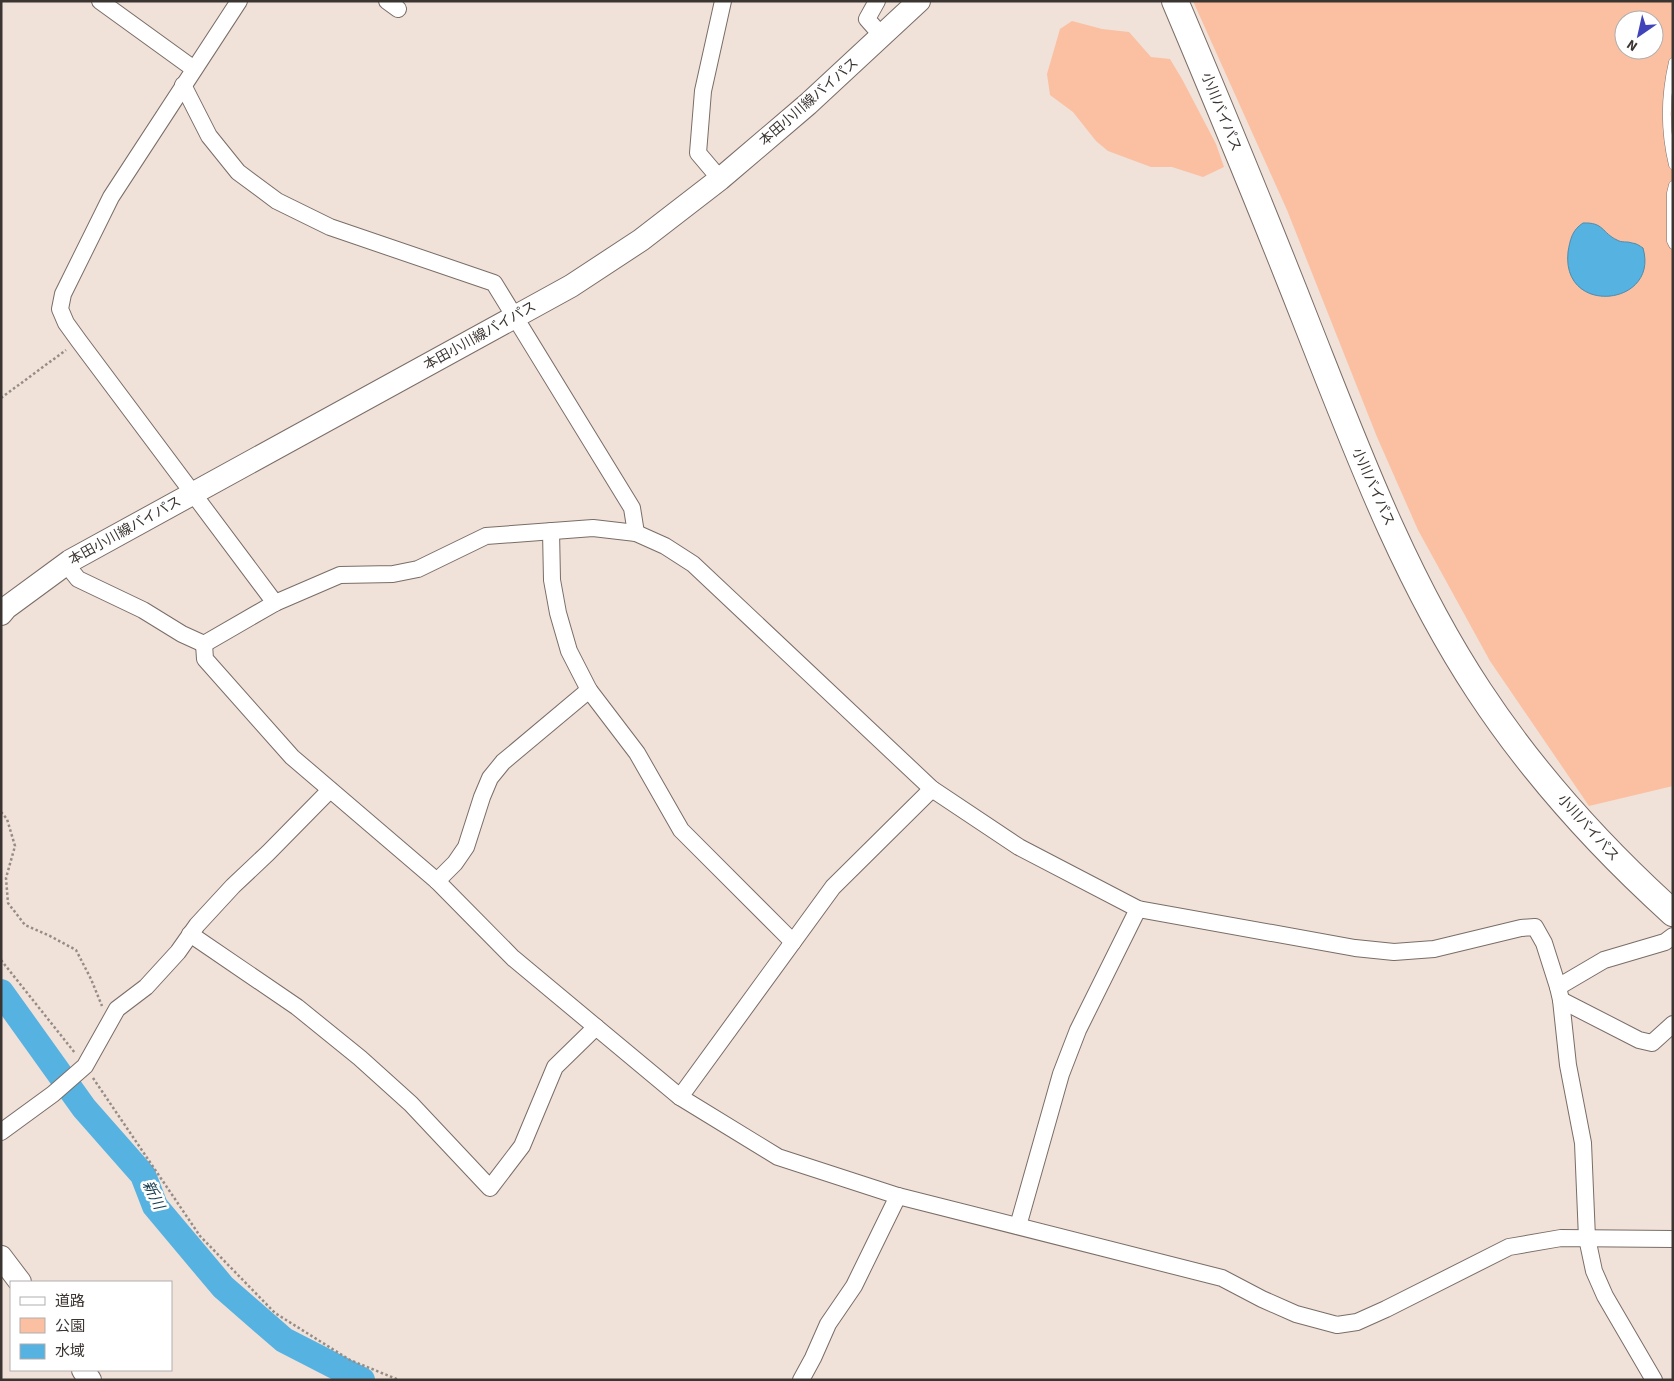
<svg xmlns="http://www.w3.org/2000/svg" width="1674" height="1381" font-family="'Source Sans 3','Noto Sans JP',sans-serif">
	<style>
		.green { fill: #fbc0a1; fill-rule: evenodd }
		.water { fill: #56b2e1; stroke: #4e8cac }
		.lines { fill: none; stroke-linecap: round; stroke-linejoin: round }
		.river { stroke: #56b2e1; stroke-width: 26 }
		.service-casing { stroke: #7a6d66; stroke-width: 9 }
		.minor-casing { stroke: #7a6d66; stroke-width: 18 }
		.secondary-casing { stroke: #7a6d66; stroke-width: 24 }
		.trunk-casing { stroke: #7a6d66; stroke-width: 28 }
		.path { stroke: #968c86; stroke-width: 2.5; stroke-dasharray: 2.5 2.5; stroke-linecap: butt }
		.service { stroke: #fff; stroke-width: 8 }
		.minor { stroke: #fff; stroke-width: 16 }
		.secondary { stroke: #fff; stroke-width: 22 }
		.trunk { stroke: #fff; stroke-width: 26 }
		.labels { text-anchor: middle; dominant-baseline: central; stroke-width: 5; stroke-linejoin: round; paint-order: stroke }
		.street-label { font-size: 14px; fill: #3b3532; stroke: #fff }
		.water-label { font-size: 15px; font-style: italic; fill: #133c4f; stroke: #fff }
	</style>
	<rect width="100%" height="100%" fill="#f0e1d9"/>
	<g class="green">
		<path d="M1193,1H1673V786L1589,806L1490,661L1418,530L1377,437L1287,210ZM1624,20H1654V50H1624Z"/>
		<polygon points="1072,21 1102,29 1129,32 1151,57 1170,59 1182,79 1216,144 1224,167 1203,177 1172,167 1151,167 1108,151 1096,141 1073,112 1050,95 1047,74 1060,29"/>
	</g>
	<path class="water" d="M1583,223C1604,222 1602,233 1617,240C1622,243 1627,241 1632,243C1636,243 1640,246 1643,248C1660,306 1561,317 1568,252C1570,240 1572,230 1583,223Z"/>
	<g class="lines">
		<polyline class="river" points="1,992 84,1108 143,1175 155,1206 223,1287 284,1340 362,1380"/>
		<defs>
			<g id="service">
				<path d="M1673,62C1665,96 1665,132 1673,165"/>
				<polyline points="1673,185 1671,193 1671,241 1673,245"/>
			</g>
			<g id="minor">
				<polyline points="100,1 194,69"/>
				<polyline points="239,1 111,197 63,294 60,309 66,323 79,341 275,603"/>
				<polyline points="387,1 398,9"/>
				<polyline points="877,1 867,19 882,36"/>
				<polyline points="183,85 209,136 238,172 277,201 330,227 494,283 632,508 636,533"/>
				<polyline points="720,179 698,153 703,91 723,1"/>
				<polyline points="551,531 552,580 558,613 569,651 589,690 637,753 681,830 793,942"/>
				<polyline points="66,564 78,579 143,610 182,634 204,644"/>
				<polyline points="204,644 275,603 340,575 393,574 418,569 486,536 593,528 636,533 665,546 693,564 932,789 1019,847 1138,909 1355,948 1394,952 1434,949 1521,928 1535,927 1544,943 1558,987 1561,1000 1568,1065 1583,1143 1587,1238 1594,1271 1605,1296 1654,1380"/>
				<polyline points="204,644 205,659 292,757 437,881 513,958 680,1097 778,1157 898,1196 1222,1278 1262,1299 1296,1314 1337,1325 1357,1322 1386,1309 1509,1247 1561,1238 1673,1239"/>
				<polyline points="437,881 455,863 466,847 482,797 490,778 503,762 589,690"/>
				<polyline points="190,934 297,1007 360,1058 411,1104 490,1188 522,1146 555,1067 596,1027"/>
				<polyline points="1558,987 1604,960 1665,942 1673,936"/>
				<polyline points="1561,1000 1639,1040 1652,1043 1673,1024"/>
				<polyline points="680,1097 833,887 932,789"/>
				<polyline points="1,1132 53,1094 85,1066 117,1009 146,987 178,952 197,925 233,886 268,853 330,790"/>
				<polyline points="1018,1226 1061,1074 1078,1030 1138,909"/>
				<polyline points="801,1380 813,1358 828,1324 854,1286 898,1196"/>
			</g>
			<g id="secondary">
				<polyline points="1,614 6,608 70,561 571,286 641,240 720,179 808,104 919,1"/>
				<polyline points="1,1257 20,1282"/>
				<polyline points="83,1370 90,1380"/>
			</g>
			<path id="trunk" d="M1175,1C1221,110 1266,219 1309,329C1358,453 1405,579 1479,691C1533,773 1600,847 1673,913"/>
		</defs>
		<use href="#service" class="service-casing"/>
		<use href="#minor" class="minor-casing"/>
		<use href="#secondary" class="secondary-casing"/>
		<use href="#trunk" class="trunk-casing"/>
		<g class="path">
			<polyline points="1,398 66,350"/>
			<polyline points="1,812 7,819 15,846 6,878 8,903 25,925 50,936 76,950 91,979 102,1006"/>
			<polyline points="1,960 75,1053"/>
			<polyline points="93,1078 200,1236 275,1313 350,1360 399,1380"/>
		</g>
		<use href="#service" class="service"/>
		<use href="#minor" class="minor"/>
		<use href="#secondary" class="secondary"/>
		<use href="#trunk" class="trunk"/>
	</g>
	<g class="labels">
		<g class="street-label">
			<text transform="translate(809 102) rotate(-41)">本田小川線バイパス</text>
			<text transform="translate(1221 112) rotate(68)">小川バイパス</text>
			<text transform="translate(480 336) rotate(-29)">本田小川線バイパス</text>
			<text transform="translate(1373 487) rotate(66)">小川バイパス</text>
			<text transform="translate(125 531) rotate(-29)">本田小川線バイパス</text>
			<text transform="translate(1588 828) rotate(48)">小川バイパス</text>
		</g>
		<g class="water-label">
			<text transform="translate(153 1195) rotate(64)">新川</text>
		</g>
	</g>
	<rect width="1674" height="1381" fill="none" stroke="#3b3532" stroke-width="5"/>
	<rect x="10" y="1281" width="162" height="90" fill="#ffffff" stroke="#b1aead"/>
	<rect x="20" y="1297" width="25" height="8" fill="#ffffff" stroke="#b1aead"/>
	<text x="55" y="1306" font-size="15" fill="#3b3532">道路</text>
	<rect x="20" y="1318" width="25" height="15" fill="#fbc0a1" stroke="#b1aead"/>
	<text x="55" y="1331" font-size="15" fill="#3b3532">公園</text>
	<rect x="20" y="1344" width="25" height="15" fill="#56b2e1" stroke="#b1aead"/>
	<text x="55" y="1356" font-size="15" fill="#3b3532">水域</text>
	<g transform="translate(1639 35) rotate(214)"><circle r="24" fill="#ffffff" stroke="#b1aead"/>
	<path d="M0-4L9 19L0 12L-9 19Z" fill="#4144b9"/>
	<text y="-8" font-size="14" font-weight="bold" text-anchor="middle" fill="#3b3532">N</text>
	</g>
</svg>
